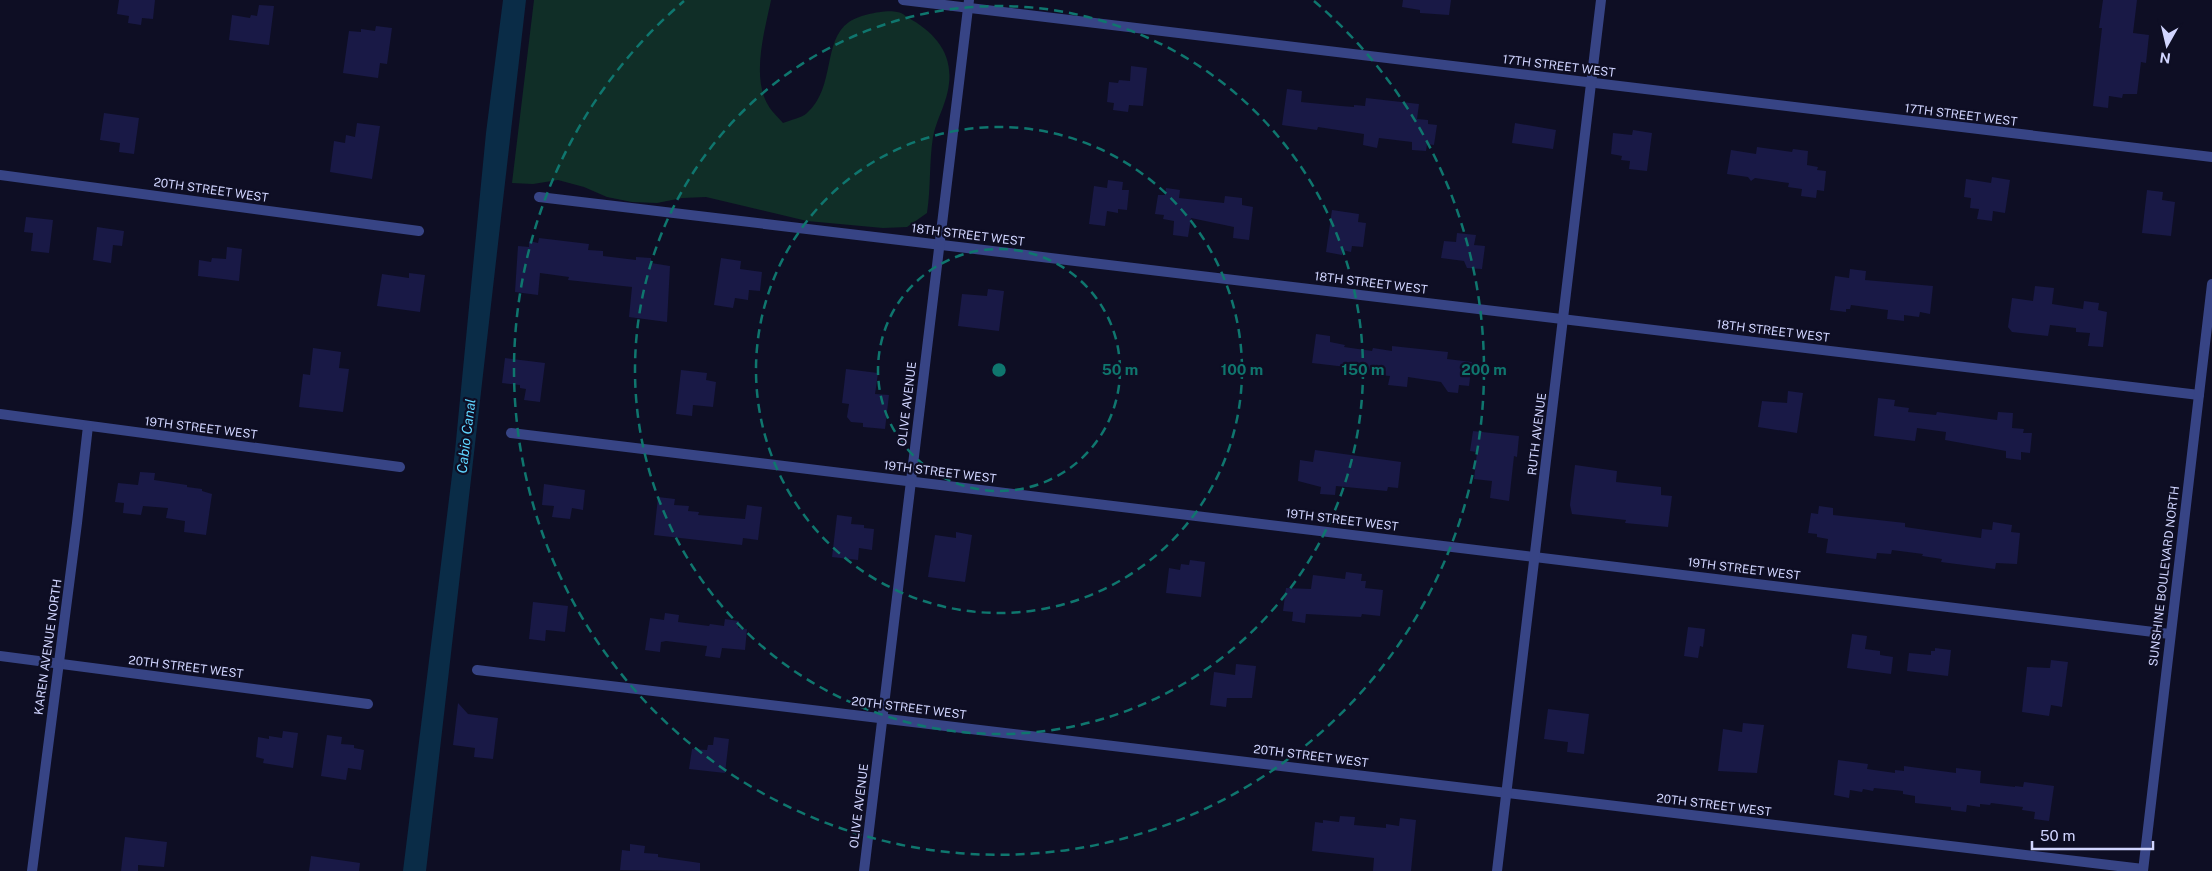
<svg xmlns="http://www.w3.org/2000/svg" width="2212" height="871" font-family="'Public Sans',sans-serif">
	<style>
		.green { fill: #102e27 }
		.water { fill: #0a2c47 }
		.building { fill: #191946 }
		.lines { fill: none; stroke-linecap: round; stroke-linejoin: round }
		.minor { stroke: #374485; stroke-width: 10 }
		.tertiary { stroke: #374485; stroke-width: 10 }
		.ring { fill: none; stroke: #0f766e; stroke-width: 2.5; stroke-dasharray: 9 6 }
		.labels { text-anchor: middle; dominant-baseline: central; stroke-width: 4.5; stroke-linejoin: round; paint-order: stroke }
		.street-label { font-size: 12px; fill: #d1d5ff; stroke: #0e0e24 }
		.water-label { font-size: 14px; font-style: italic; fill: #5fd5ff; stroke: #0e0e24 }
		.centre { fill: #0f766e; stroke: #0e0e24; stroke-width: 2.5 }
		.ring-label { font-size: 15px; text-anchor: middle; font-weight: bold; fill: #0f766e; stroke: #0e0e24; stroke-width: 4.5; stroke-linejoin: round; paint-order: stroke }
	</style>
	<rect width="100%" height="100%" fill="#0e0e24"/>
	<path class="green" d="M534,0H771C765,30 751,76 768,105C771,111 778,117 783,123C790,120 802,118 807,113C836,87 822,41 849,22C858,15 887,9 897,12C900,12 905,15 907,17C936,33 955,55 948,90C945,106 936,121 933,137C929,162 931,188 927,213L907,227L883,228L807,221L706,197L682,198L657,203L632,202L607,197L584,187L558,180L533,184L512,183Z"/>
	<polygon class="water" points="503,0 526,0 426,871 403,871 455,451 486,133"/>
	<g class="building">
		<polygon points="119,0 155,0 153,19 142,18 141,25 128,23 129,16 117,14"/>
		<polygon points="1403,0 1451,0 1449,15 1420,13 1420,10 1402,7"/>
		<polygon points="2103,0 2137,0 2133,33 2149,35 2146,63 2141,62 2137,94 2123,94 2122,98 2109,96 2108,108 2093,106 2102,28 2099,28"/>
		<polygon points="259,5 274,6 269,45 229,40 232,15 250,18 251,15 257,16"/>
		<polygon points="376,26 392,28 387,64 380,63 378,78 343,73 349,31 361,32 361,29 375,31"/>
		<polygon points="1131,66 1147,68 1143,106 1129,105 1128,112 1113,110 1114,103 1107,102 1109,82 1118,83 1119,80 1130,81"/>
		<polygon points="1287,89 1302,91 1301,102 1341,106 1354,107 1354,105 1365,106 1366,98 1419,104 1417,119 1428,120 1428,124 1437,125 1434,145 1427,144 1426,151 1412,150 1412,142 1379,138 1377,148 1363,145 1364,134 1318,127 1317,130 1282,125"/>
		<polygon points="104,113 139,118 134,154 119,152 120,143 100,140"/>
		<polygon points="357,123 380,126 372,179 330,172 334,141 345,143 346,135 355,137"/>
		<polygon points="1515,123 1556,130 1553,149 1512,143"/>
		<polygon points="1633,130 1652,133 1647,171 1629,169 1630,161 1621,160 1622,156 1611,154 1613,133 1632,135"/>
		<polygon points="1757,147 1792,152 1793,149 1808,151 1807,165 1818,167 1817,170 1826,171 1824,191 1817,190 1816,198 1801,196 1802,189 1788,187 1789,183 1755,178 1751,181 1748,177 1727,174 1731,150 1756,154"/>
		<polygon points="1992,177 2010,180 2005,213 1993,211 1992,221 1977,219 1979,209 1970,208 1971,198 1964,197 1966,179 1991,183"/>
		<polygon points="1108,180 1123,182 1122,190 1129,190 1127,210 1118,209 1118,213 1107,211 1105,226 1089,224 1094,186 1107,188"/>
		<polygon points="1166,188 1180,190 1179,198 1224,203 1225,196 1242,198 1242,205 1253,207 1249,240 1233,238 1234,227 1191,218 1188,237 1173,235 1174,221 1163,219 1164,215 1155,214 1158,195 1165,195"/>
		<polygon points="2147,190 2163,192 2162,200 2175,202 2171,236 2142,233"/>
		<polygon points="1332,210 1359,214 1358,222 1366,223 1363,247 1352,246 1351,252 1342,250 1342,255 1326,252"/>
		<polygon points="26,217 53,220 49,253 31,251 33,233 24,232"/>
		<polygon points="97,227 124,231 122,246 113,245 111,263 93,260"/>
		<polygon points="1457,233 1476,235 1474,245 1485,246 1482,269 1467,268 1464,261 1441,258 1444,241 1456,242"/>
		<polygon points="539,238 589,244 588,250 603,251 603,256 636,260 636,257 651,258 651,263 670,266 667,322 629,317 632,287 568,280 569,277 540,273 538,295 515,292 518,246 529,247 529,241 538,243"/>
		<polygon points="227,247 242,249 239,281 198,276 199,260 211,262 212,258 226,259"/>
		<polygon points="721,258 741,261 740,269 762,272 760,291 749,290 748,300 735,298 733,308 714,305"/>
		<polygon points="1850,269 1866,271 1865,280 1933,286 1930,314 1920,312 1919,317 1904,315 1904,321 1887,319 1888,310 1851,305 1850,309 1846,309 1846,312 1830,310 1835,276 1849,278"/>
		<polygon points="409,273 425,275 420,312 377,306 382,274 409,278"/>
		<polygon points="2035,286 2054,288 2052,304 2083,309 2084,301 2099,303 2098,310 2107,312 2103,347 2088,346 2090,333 2076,332 2076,328 2050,325 2048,336 2012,332 2008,327 2012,298 2033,301"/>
		<polygon points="988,289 1004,291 999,331 958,326 962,294 987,296"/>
		<polygon points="1316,334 1330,336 1330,342 1345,345 1344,347 1372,351 1373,348 1392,351 1392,346 1448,352 1447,359 1472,362 1469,386 1459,385 1458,393 1448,392 1441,382 1408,377 1407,387 1388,385 1390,376 1381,375 1381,371 1312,363"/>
		<polygon points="313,348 341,352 339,368 349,369 343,412 299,407 303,374 310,375"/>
		<polygon points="505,358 545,363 540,402 524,400 526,389 520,388 520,385 502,383"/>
		<polygon points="846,369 878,373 875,394 889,395 885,429 863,427 863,423 851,422 847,417 849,404 842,403"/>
		<polygon points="681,370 707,373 706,380 716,382 713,407 693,405 692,416 676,414"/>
		<polygon points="1788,391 1803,393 1797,433 1758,427 1762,401 1787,403"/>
		<polygon points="1878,398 1895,400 1894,406 1909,408 1908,412 1936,415 1937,412 1997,420 1998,412 2013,413 2012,428 2024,429 2023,433 2032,433 2030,453 2021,452 2021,460 2006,458 2006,451 1945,440 1946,432 1917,428 1915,441 1874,436"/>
		<polygon points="1473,431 1519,436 1517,457 1514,456 1509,501 1490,498 1492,481 1474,479 1477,452 1470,451"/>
		<polygon points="1315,450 1401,462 1398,488 1388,487 1387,491 1336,486 1335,495 1320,494 1321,487 1298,481 1300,460 1313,462"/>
		<polygon points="1575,465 1617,471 1616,482 1661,487 1661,495 1672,496 1668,527 1625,523 1626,520 1572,514 1570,505"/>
		<polygon points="140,472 155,473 154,480 187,485 187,487 202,489 202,491 212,494 206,535 184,532 185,521 166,518 168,508 143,506 141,515 123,513 124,503 115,502 118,483 138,485"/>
		<polygon points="544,484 585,490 583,510 572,508 570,519 552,517 554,506 542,505"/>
		<polygon points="658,497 675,499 674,505 689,506 688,511 699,512 698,515 745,519 747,505 762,507 758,540 743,538 742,545 654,535"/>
		<polygon points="1819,506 1833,508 1833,515 1905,523 1905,527 1981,538 1982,529 1992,530 1993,522 2012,525 2011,532 2020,533 2017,564 1996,563 1995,569 1941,562 1942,559 1922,556 1923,554 1892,550 1891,554 1877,553 1876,559 1826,553 1828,539 1817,537 1817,534 1808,533 1811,513 1818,514"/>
		<polygon points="837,515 852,517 851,524 864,525 864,528 874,529 872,550 859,548 858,560 832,557"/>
		<polygon points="956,532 972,535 965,582 928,577 935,535 956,538"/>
		<polygon points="1190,560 1205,562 1201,597 1166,593 1169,568 1180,570 1181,564 1189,565"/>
		<polygon points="1346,572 1362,574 1361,581 1366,581 1365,588 1383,590 1380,616 1362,614 1361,617 1306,614 1305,623 1292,621 1293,612 1283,611 1286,588 1311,589 1313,575 1345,579"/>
		<polygon points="533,602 568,606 565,632 546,630 545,641 529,639"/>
		<polygon points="665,613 679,615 678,622 709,626 710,624 724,626 725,619 739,621 738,628 747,629 745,650 722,648 720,658 705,656 707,646 666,641 661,642 660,652 645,650 650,618 664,620"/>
		<polygon points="1688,627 1705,629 1703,647 1700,646 1698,658 1684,656"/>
		<polygon points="1852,634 1867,636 1865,649 1880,651 1880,655 1893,657 1891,674 1847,668"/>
		<polygon points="1935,648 1951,650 1948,676 1907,671 1909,653 1931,655 1931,651 1935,651"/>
		<polygon points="2051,660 2068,662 2062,707 2051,705 2049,716 2022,712 2027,667 2050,668"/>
		<polygon points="1236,664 1256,666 1252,698 1227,698 1226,707 1210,705 1214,672 1235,675"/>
		<polygon points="458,703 468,714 498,718 493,759 474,757 475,748 453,745"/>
		<polygon points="1548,709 1589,714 1584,754 1567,752 1568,742 1544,739"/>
		<polygon points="1743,723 1764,725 1757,773 1718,771 1723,729 1742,732"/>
		<polygon points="283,731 298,733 293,768 263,763 264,759 256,757 258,737 269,739 269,736 282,738"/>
		<polygon points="327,735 342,737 341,744 354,745 354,748 364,750 361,770 348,768 346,780 321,776"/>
		<polygon points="714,737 729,739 725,773 689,769 692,749 707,750 708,745 713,745"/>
		<polygon points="1838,760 1868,764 1867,769 1895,773 1895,770 1904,771 1904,766 1956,773 1956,768 1981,771 1980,783 2015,787 2015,786 2023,787 2024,782 2054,786 2049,821 2034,819 2035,812 2022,810 2023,807 1991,803 1990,805 1980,804 1980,807 1967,805 1966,812 1951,810 1951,807 1915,803 1915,796 1903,794 1903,791 1874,788 1873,791 1863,789 1862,792 1850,790 1849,798 1834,795"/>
		<polygon points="1340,816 1355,817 1354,825 1386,828 1386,824 1399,826 1400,818 1416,820 1411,871 1373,871 1374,858 1312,851 1315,822 1323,823 1323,820 1339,822"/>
		<polygon points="125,837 167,842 164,867 138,865 138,871 121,871"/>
		<polygon points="630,844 645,846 644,853 658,854 658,857 700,863 700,871 620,870 622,850 630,851"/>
		<polygon points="311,856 360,863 359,871 309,871"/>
	</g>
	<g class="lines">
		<g class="minor">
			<polyline points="903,0 2212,157"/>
			<polyline points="0,175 419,231"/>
			<polyline points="539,197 2199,395"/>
			<polyline points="0,414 400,467"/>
			<polyline points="511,433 2170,634"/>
			<polyline points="0,656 368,704"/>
			<polyline points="477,670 2143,869"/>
			<polyline points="32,871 77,523 88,426"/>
			<polyline points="864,871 969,0"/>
			<polyline points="1497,871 1601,0"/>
		</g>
		<polyline class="tertiary" points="2143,871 2212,284"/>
	</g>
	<g class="ring">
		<circle cx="999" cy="370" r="121"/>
		<circle cx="999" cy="370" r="243"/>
		<circle cx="999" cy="370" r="364"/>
		<path d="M1314 1A485 485 0 1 1 684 1"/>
	</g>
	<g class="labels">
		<g class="street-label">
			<text transform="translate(1559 66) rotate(7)">17TH STREET WEST</text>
			<text transform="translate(1961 115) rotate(7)">17TH STREET WEST</text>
			<text transform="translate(211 190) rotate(8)">20TH STREET WEST</text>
			<text transform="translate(968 235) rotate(7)">18TH STREET WEST</text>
			<text transform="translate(1371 283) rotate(7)">18TH STREET WEST</text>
			<text transform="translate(1773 331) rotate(7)">18TH STREET WEST</text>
			<text transform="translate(907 404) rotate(-83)">OLIVE AVENUE</text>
			<text transform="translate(201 428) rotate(7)">19TH STREET WEST</text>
			<text transform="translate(1537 434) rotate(-83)">RUTH AVENUE</text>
			<text transform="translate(940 472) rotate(7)">19TH STREET WEST</text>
			<text transform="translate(1342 520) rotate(7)">19TH STREET WEST</text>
			<text transform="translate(1744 569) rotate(7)">19TH STREET WEST</text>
			<text transform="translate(2164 576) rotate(-83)">SUNSHINE BOULEVARD NORTH</text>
			<text transform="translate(48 647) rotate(-82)">KAREN AVENUE NORTH</text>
			<text transform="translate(186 667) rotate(7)">20TH STREET WEST</text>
			<text transform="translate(909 708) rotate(7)">20TH STREET WEST</text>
			<text transform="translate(1311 756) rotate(7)">20TH STREET WEST</text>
			<text transform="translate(1714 805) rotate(7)">20TH STREET WEST</text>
			<text transform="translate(859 806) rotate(-83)">OLIVE AVENUE</text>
		</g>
		<g class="water-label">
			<text transform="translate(466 436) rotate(-83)">Cabio Canal</text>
		</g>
	</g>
	<circle cx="999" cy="370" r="8" class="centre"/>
	<g class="ring-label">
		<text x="1120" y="375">50 m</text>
		<text x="1242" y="375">100 m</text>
		<text x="1363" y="375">150 m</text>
		<text x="1484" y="375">200 m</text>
	</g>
	<g transform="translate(2167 45) rotate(188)" stroke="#0e0e24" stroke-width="4" paint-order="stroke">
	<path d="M0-4L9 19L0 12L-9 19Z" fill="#d1d5ff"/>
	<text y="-8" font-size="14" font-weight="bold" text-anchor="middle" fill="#d1d5ff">N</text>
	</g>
	<path d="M2032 841v8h121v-8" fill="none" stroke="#d1d5ff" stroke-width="2.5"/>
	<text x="2040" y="841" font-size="15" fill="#d1d5ff" stroke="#0e0e24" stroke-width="4" paint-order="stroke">50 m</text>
</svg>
